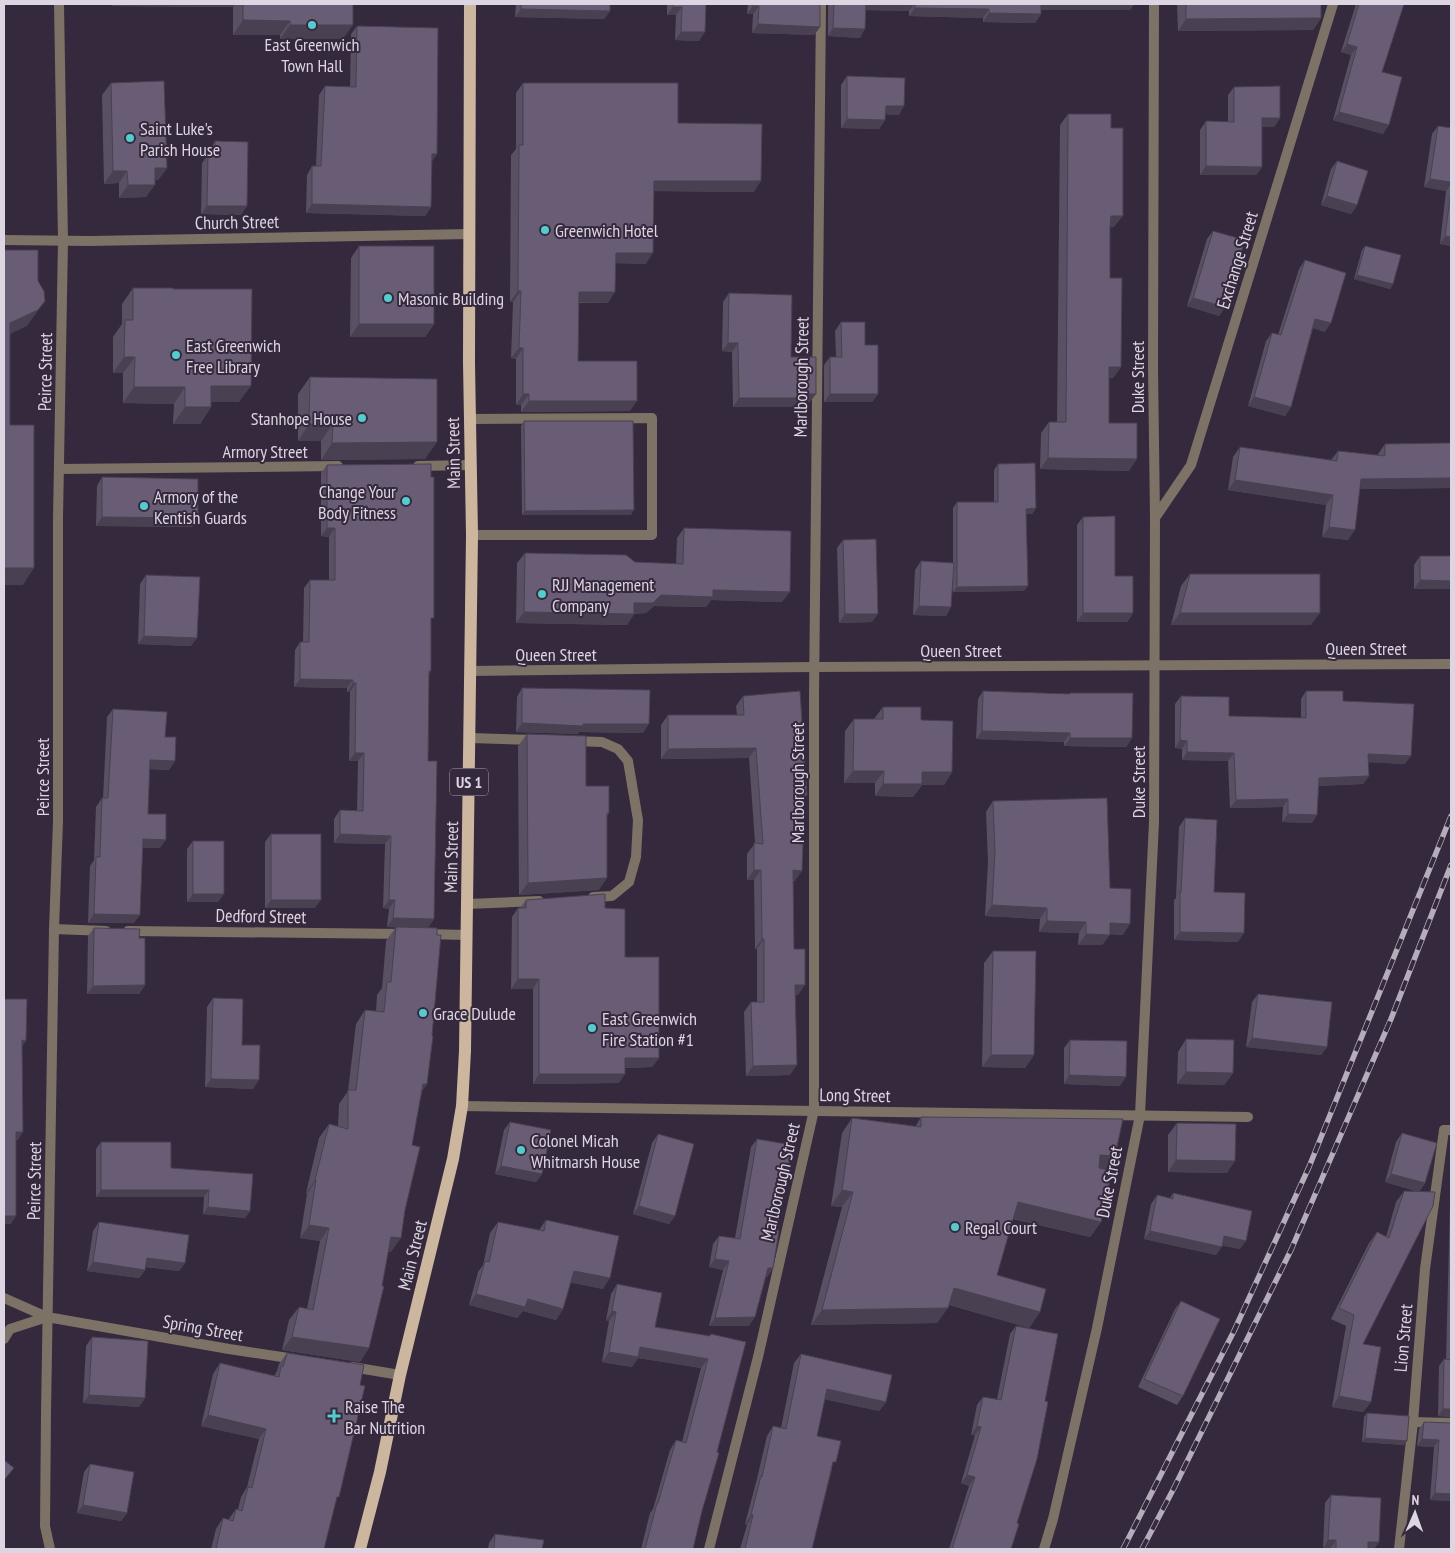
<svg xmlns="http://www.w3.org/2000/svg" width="1455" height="1553" font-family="'PT Sans Narrow',sans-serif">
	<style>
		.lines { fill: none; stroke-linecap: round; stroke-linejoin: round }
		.service { stroke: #7d7266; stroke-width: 10 }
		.minor { stroke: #7d7266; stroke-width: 10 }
		.primary { stroke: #ccb69d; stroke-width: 12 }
		.rail-casing { stroke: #b6adbb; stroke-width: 5.5 }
		.rail { stroke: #35293d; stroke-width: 4; stroke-dasharray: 11; stroke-linecap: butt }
		.wall { fill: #595064 }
		.shaded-wall { fill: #494151 }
		.building { fill: #685d74; stroke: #494151 }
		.poi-dot { fill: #52cdcf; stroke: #35293d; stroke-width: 2 }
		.labels { text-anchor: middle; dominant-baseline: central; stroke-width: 4; stroke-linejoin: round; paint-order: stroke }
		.shield { fill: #35293d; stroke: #aba1b0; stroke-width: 1 }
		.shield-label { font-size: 16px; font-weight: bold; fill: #ddd5e2 }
		.poi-label { font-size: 18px; fill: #ddd5e2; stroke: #35293d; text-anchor: start }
		.street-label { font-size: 18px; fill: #ddd5e2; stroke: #35293d }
	</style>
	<rect width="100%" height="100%" fill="#35293d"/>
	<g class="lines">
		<g class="service">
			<polyline points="471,419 652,418 652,535 472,535"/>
			<polyline points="470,738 536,740"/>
			<polyline points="573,741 602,742 618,749 628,761 638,820 636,857 629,882 612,896 593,897"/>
			<polyline points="468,904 539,901"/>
		</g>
		<g class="minor">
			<polyline points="4,240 90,241 470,234"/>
			<polyline points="418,466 471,465"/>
			<polyline points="59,469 338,466"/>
			<polyline points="1155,518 1191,465 1333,4"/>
			<polyline points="470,671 814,667 1451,664"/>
			<polyline points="54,929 106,931"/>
			<polyline points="128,931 403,934"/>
			<polyline points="423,934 467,935"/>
			<polyline points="462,1106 1248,1117"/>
			<polyline points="4,1298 47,1317 229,1349 295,1359"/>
			<polyline points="4,1339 10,1329 47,1317"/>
			<polyline points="352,1367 400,1375"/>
			<polyline points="1413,1422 1451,1423"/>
			<polyline points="50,1549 45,1526 46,1413 54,929 58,821 58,518 63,241 59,4"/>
			<polyline points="709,1549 758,1357 814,1110 814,696 821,4"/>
			<polyline points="1044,1549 1053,1519 1097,1328 1140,1115 1154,822 1155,518 1153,367 1154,4"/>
			<polyline points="1399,1549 1413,1422 1425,1269 1444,1130 1451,1130"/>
		</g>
		<polyline class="primary" points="360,1549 380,1472 400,1375 453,1159 462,1106 465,1051 472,535 469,363 470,4"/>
		<defs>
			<g id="rail">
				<polyline points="1123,1549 1234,1331 1309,1167 1451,816"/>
				<polyline points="1142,1549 1174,1488 1291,1250 1391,1019 1451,865"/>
			</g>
		</defs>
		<use href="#rail" class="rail-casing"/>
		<use href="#rail" class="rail"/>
	</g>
	<g class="wall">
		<polygon points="112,4 353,4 343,39 280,39 280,35 233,35 233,7 112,6"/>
		<polygon points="516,4 610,4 610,11 604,19 515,17"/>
		<polygon points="667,4 706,4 699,41 675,40 676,15 667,15"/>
		<polygon points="748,4 820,4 820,27 814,35 752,33 753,14 747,14"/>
		<polygon points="828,4 1134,4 1130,10 1041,10 1041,14 1035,23 983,22 983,18 909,16 909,11 866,10 860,38 828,36"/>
		<polygon points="1177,4 1321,4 1321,18 1313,30 1178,31"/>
		<polygon points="1356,4 1404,4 1382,72 1383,134 1333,120 1351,55 1341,52"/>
		<polygon points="357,26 437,154 432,161 431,207 425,216 306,213 307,175 312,166 316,166 319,95 325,86 350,87 351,34"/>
		<polygon points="847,76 899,115 885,114 885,120 879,129 841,128 841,85"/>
		<polygon points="111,83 167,168 158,180 155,180 146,197 119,198 119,183 104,184 102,95"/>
		<polygon points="523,83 678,123 754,192 654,191 646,264 616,263 608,303 579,303 578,361 630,411 521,412 521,405 516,405 516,359 511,358 513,302 510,302 511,155 516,149 516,93"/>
		<polygon points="1234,87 1280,118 1274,127 1262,127 1262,167 1256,175 1200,175 1200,130 1206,121 1228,122 1228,95"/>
		<polygon points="1068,114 1114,227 1110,227 1110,278 1121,367 1113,378 1109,378 1109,423 1129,471 1040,469 1041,433 1049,422 1057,422 1060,125"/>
		<polygon points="1438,126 1451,128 1451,246 1440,244 1446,191 1424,187 1432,134"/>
		<polygon points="215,141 241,215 201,214 202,163 208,155 210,155 210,150"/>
		<polygon points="1337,161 1357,205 1351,214 1321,205 1331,169"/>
		<polygon points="1213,231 1225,307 1219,316 1187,306 1207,239"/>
		<polygon points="359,246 434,324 425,337 350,337 351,258"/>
		<polygon points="1365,246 1393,284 1390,289 1354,279 1362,250"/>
		<polygon points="1305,260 1325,332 1313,328 1291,407 1285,416 1248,406 1266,341 1272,333 1278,335 1299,269"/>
		<polygon points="133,288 173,289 239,402 211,402 211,407 200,424 173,424 174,404 123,403 123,373 113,373 113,337 122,324 122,304"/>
		<polygon points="729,293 791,357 810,402 796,403 793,407 733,407 732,352 722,351 723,302"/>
		<polygon points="841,322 865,345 878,394 872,402 824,402 824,365 830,357 836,357 835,331"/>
		<polygon points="310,377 425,459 321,460 321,441 298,441 298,394"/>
		<polygon points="524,421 631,515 522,515 521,426"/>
		<polygon points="1451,443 1451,488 1360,489 1348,540 1322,537 1326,505 1228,490 1233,457 1240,447 1331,460 1338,451 1378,455 1378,454 1385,444"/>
		<polygon points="998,464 1036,508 1032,514 1026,514 1024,591 953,592 953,570 951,607 946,616 913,615 915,570 921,561 953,563 953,508 957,502 994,502 994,470"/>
		<polygon points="327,465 431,623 431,671 429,674 428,761 434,919 428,928 387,927 389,909 383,908 385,844 334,843 334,819 340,810 357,811 358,761 349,761 350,692 347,692 347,688 294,687 295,650 300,642 303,642 304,588 310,580 329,580 329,537 321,536 321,473"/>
		<polygon points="102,477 198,518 192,527 96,526 97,486"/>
		<polygon points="1083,517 1115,576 1133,613 1127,622 1077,622 1077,525"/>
		<polygon points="684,528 782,602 711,600 706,607 654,606 646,613 634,614 627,625 516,623 517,563 525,553 635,562 676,564 677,538"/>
		<polygon points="843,540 872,622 839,623 837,548"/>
		<polygon points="1420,556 1451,556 1451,589 1414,589 1414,565"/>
		<polygon points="1190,574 1311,625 1171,625 1181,586"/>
		<polygon points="146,575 191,646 138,644 140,584"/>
		<polygon points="522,688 643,733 579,732 578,734 516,732 517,697"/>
		<polygon points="983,691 1069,694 1070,693 1132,738 1126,747 1064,746 1064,742 976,739 978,699"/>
		<polygon points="1306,691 1343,701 1405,764 1368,762 1369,776 1363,784 1319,786 1312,823 1282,822 1283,807 1230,808 1228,761 1182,760 1182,749 1175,748 1175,704 1181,696 1229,716 1301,718 1301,699"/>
		<polygon points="743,696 807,795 800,805 796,805 795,881 793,881 794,949 798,995 795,995 790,1075 746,1076 744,1012 751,1002 757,1002 757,949 755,949 754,880 747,880 747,854 755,843 749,758 661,759 661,725 668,715 737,715 736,706"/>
		<polygon points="883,707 921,720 952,772 944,785 922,785 913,797 875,796 875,783 844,783 845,731 854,719 874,719"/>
		<polygon points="113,709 165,737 175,761 169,770 149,769 148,814 160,848 142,848 134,923 88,923 90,866 94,860 96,807 102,798 103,798 107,717"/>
		<polygon points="527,734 586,786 609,813 607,816 599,890 519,895 518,746"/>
		<polygon points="993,801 1110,888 1123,935 1110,934 1102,945 1078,945 1079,933 1039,932 1040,919 985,916 988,862 986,812"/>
		<polygon points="1185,818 1214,892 1238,942 1174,940 1174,900 1176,898 1179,827"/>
		<polygon points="271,834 315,908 265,908 265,842"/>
		<polygon points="193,841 218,902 187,902 187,849"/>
		<polygon points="526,900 605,908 625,957 659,1058 652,1067 625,1068 619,1083 533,1084 533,989 511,989 512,917 518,908 520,908"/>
		<polygon points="396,927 427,1084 422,1091 391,1252 388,1251 369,1348 360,1362 282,1350 289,1320 299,1307 307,1309 320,1241 300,1238 307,1194 306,1193 319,1138 329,1124 338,1127 339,1104 348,1091 356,1024 365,1010 376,1011 377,995 382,988 386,941"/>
		<polygon points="94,928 139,938 145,985 139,994 87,994 88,936"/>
		<polygon points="993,951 1034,1055 1025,1068 982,1067 984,963"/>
		<polygon points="1258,994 1327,1047 1321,1055 1246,1047 1252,1002"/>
		<polygon points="213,998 242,1045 253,1089 205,1087 207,1007"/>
		<polygon points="1186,1039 1233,1073 1224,1085 1177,1084 1178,1052"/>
		<polygon points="1070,1040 1120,1086 1064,1084 1064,1048"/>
		<polygon points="921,1117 1105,1170 1101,1222 1090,1237 1013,1219 997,1275 1040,1312 1029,1328 949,1305 937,1323 811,1325 842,1207 831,1206 842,1133 852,1118 915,1127"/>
		<polygon points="510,1122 542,1174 536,1182 495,1174 504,1130"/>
		<polygon points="1177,1123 1227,1173 1168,1172 1168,1135"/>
		<polygon points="1402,1133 1425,1183 1419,1192 1385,1182 1396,1142"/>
		<polygon points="658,1134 675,1216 669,1224 633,1214 652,1143"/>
		<polygon points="757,1139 777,1230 773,1268 767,1277 765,1277 749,1326 709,1326 723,1270 709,1267 713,1244 719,1236 735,1238 751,1147"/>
		<polygon points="101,1142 171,1168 250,1211 245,1218 203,1214 204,1197 96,1197 96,1149"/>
		<polygon points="1404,1191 1363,1344 1371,1402 1363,1412 1332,1407 1346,1326 1331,1319 1369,1243 1377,1232 1386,1237 1396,1202"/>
		<polygon points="1173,1193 1240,1249 1222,1245 1216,1255 1144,1239 1151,1204 1157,1195 1170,1198"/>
		<polygon points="1451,1201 1451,1417 1438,1416 1439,1366 1444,1359 1446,1359 1450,1204"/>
		<polygon points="546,1220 603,1289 571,1282 563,1309 556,1320 523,1311 517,1318 469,1305 478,1272 483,1265 490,1233 498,1222 539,1230"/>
		<polygon points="99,1222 185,1263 179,1271 145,1267 145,1270 139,1278 87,1271 93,1231"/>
		<polygon points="617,1284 655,1327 709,1336 711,1334 702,1511 693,1549 641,1549 650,1513 653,1509 670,1450 676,1440 682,1442 701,1368 638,1358 632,1367 602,1362 609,1321 606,1320 611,1294"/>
		<polygon points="1181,1301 1183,1396 1177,1405 1138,1387 1175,1309"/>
		<polygon points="1016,1326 1017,1523 1011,1549 949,1549 969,1486 961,1483 975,1435 971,1435 977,1405 983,1397 997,1399 1010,1334"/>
		<polygon points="92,1337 145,1398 139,1407 83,1403 86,1346"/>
		<polygon points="287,1353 360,1385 335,1503 324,1549 211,1549 216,1529 223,1518 228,1520 236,1509 238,1509 241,1497 247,1487 259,1439 201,1426 213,1374 220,1363 274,1376 277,1371 279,1364"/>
		<polygon points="801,1354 886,1402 879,1411 824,1399 817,1436 832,1469 812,1549 740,1549 747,1525 745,1524 755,1486 756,1483 767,1436 773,1426 781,1428 794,1363"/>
		<polygon points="1367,1413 1404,1445 1362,1442 1364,1417"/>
		<polygon points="1424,1422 1451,1423 1451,1501 1430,1500 1434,1447 1417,1446 1419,1429"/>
		<polygon points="90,1464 127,1513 121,1521 77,1513 84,1472"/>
		<polygon points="1331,1495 1379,1542 1374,1549 1331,1549 1331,1548 1323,1548 1325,1503"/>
		<polygon points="495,1534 542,1549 488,1549 489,1543"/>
	</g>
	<g class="shaded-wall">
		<polygon points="114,4 235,4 233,7 112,6"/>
		<polygon points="864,4 914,4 909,11 860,10"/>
		<polygon points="1040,4 1134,4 1130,10 1036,10"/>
		<polygon points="753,6 759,6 753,14 747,14"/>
		<polygon points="673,7 682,7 676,15 667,15"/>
		<polygon points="915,8 989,9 983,18 909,16"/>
		<polygon points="521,9 610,11 604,19 515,17"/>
		<polygon points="989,13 1041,14 1035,23 983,22"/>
		<polygon points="1321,18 1313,30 1178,31 1186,19"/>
		<polygon points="243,20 290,21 280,35 233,35"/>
		<polygon points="758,24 820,27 814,35 752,33"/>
		<polygon points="290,25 353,25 343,39 280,39"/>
		<polygon points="833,28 865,29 860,38 828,36"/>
		<polygon points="681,32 705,32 699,41 675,40"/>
		<polygon points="1347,44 1357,47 1351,55 1341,52"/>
		<polygon points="886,106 904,106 899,115 880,114"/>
		<polygon points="1339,112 1389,125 1383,134 1333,120"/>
		<polygon points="1262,118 1280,118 1274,127 1256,127"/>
		<polygon points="847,119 885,120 879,129 841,128"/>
		<polygon points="432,154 437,154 431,163"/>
		<polygon points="1206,166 1262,167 1256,175 1200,175"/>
		<polygon points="155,168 167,168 158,180 146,181"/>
		<polygon points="113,171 127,171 119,183 104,184"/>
		<polygon points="1430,179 1451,182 1451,184 1446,191 1424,187"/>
		<polygon points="654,181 761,181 754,192 646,191"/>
		<polygon points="128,185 155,185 146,197 119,198"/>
		<polygon points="1327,196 1357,205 1351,214 1321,205"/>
		<polygon points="312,204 431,207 425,216 306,213"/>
		<polygon points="207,206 247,206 241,215 201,214"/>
		<polygon points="1111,216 1123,216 1114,227 1102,228"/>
		<polygon points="1445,236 1451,237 1451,246 1440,244"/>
		<polygon points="616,253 653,253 646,264 608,263"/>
		<polygon points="1357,275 1393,284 1390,289 1354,279"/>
		<polygon points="518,291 521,291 513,302 510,302"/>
		<polygon points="579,292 615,292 608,303 572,302"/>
		<polygon points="1193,298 1225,307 1219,316 1187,306"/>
		<polygon points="45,301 27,326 4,337 10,323"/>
		<polygon points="1315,319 1331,323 1325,332 1310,327"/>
		<polygon points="359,324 434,324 425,337 350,337"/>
		<polygon points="728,343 738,343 732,352 722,351"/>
		<polygon points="519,348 523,348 516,359 511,358"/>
		<polygon points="124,357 135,357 123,373 113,373"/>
		<polygon points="1109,367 1121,367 1113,378 1101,379"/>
		<polygon points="211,386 251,386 239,402 200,402"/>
		<polygon points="134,387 185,387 174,404 123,403"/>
		<polygon points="523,394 529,394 521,405 516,405"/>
		<polygon points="799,394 816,394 810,402 796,403 793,407 733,407 739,398"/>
		<polygon points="830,394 878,394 872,402 824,402"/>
		<polygon points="1254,397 1291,407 1285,416 1248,406"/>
		<polygon points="529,401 637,401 630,411 521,412"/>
		<polygon points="185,407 211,407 200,424 173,424"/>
		<polygon points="309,424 333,424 321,441 298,441"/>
		<polygon points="437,442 425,459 321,460 332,443"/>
		<polygon points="1048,458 1137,459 1129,471 1040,469"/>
		<polygon points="1451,478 1451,488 1354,489 1361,479"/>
		<polygon points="1235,480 1333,495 1326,505 1228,490"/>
		<polygon points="1036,508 1032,514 1022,514 1026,509"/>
		<polygon points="634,510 631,515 522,515 525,511"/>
		<polygon points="102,517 198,518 192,527 96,526"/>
		<polygon points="1329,527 1355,530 1348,540 1322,537"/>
		<polygon points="327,528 335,528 329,537 321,536"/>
		<polygon points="4,568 34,568 23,585 4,585"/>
		<polygon points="1420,580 1451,581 1451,589 1414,589"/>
		<polygon points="1028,586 1024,591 953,592 957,587"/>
		<polygon points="713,590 790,592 782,602 711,600 706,607 654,606 646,613 627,614 634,603 661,595"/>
		<polygon points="919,606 951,607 946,616 913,615"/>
		<polygon points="524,612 634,614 627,625 516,623"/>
		<polygon points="1083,613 1133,613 1127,622 1077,622"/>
		<polygon points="1180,613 1320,613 1311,625 1171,625"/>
		<polygon points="845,614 878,614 872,622 839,623"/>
		<polygon points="144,636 197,638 191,646 138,644"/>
		<polygon points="300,679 353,680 347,688 294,687"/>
		<polygon points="353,683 356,683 350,692 347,692"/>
		<polygon points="522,723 583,724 649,724 643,733 579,732 578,734 516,732"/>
		<polygon points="982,731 1070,733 1064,742 976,739"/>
		<polygon points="1070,738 1132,738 1126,747 1064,746"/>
		<polygon points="1180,740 1187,741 1182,749 1175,748"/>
		<polygon points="756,748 749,758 661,759 668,749"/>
		<polygon points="1187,752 1234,753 1228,761 1182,760"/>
		<polygon points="355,753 364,753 358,761 349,761"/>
		<polygon points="1368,754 1411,756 1405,764 1362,762"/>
		<polygon points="150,760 175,761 169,770 144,769"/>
		<polygon points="853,771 884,771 875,783 844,783"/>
		<polygon points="922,772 952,772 944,785 922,785 913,797 875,796 883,784"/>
		<polygon points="1369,776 1363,784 1314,786 1319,778"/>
		<polygon points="796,795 807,795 800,805 788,805"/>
		<polygon points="1288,799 1283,807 1230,808 1236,800"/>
		<polygon points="1288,814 1317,815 1312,823 1282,822"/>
		<polygon points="340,834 391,836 385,844 334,843"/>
		<polygon points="143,839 166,840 160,848 137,848"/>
		<polygon points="754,870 761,870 754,880 747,880"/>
		<polygon points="793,870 802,871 795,881 786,880"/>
		<polygon points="607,878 599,890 519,895 528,883"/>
		<polygon points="193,894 224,894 218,902 187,902"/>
		<polygon points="271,900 321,900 315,908 265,908"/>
		<polygon points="389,900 395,900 389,909 383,908"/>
		<polygon points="992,905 1047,908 1040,919 985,916"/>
		<polygon points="94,914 140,915 134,923 88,923"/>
		<polygon points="393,918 434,919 428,928 387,927"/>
		<polygon points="1047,921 1086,922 1079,933 1039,932"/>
		<polygon points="1110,923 1130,924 1123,935 1103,934"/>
		<polygon points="1180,932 1244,933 1238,942 1174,940"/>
		<polygon points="1086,934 1110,935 1102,945 1078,945"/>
		<polygon points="762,939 764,939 757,949 755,949"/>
		<polygon points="518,979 539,979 533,989 511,989"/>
		<polygon points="145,985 139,994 87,994 93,986"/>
		<polygon points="795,985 805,985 798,995 788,995"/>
		<polygon points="1252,1038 1327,1047 1321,1055 1246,1047"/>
		<polygon points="22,1040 26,1041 21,1048"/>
		<polygon points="991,1055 1034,1055 1025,1068 982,1067"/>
		<polygon points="625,1058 659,1058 652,1067 619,1068"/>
		<polygon points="797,1065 790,1075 746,1076 753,1066"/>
		<polygon points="1186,1072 1233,1073 1224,1085 1177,1084"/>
		<polygon points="539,1074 625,1074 619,1083 533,1084"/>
		<polygon points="1069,1075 1126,1077 1120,1086 1064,1084"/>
		<polygon points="211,1079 259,1080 253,1089 205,1087"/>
		<polygon points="423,1084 427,1084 417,1098"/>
		<polygon points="16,1132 23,1132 18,1140 11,1140"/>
		<polygon points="1100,1155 1115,1156 1104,1171 1089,1171"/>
		<polygon points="1176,1160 1235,1161 1227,1173 1168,1172"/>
		<polygon points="501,1166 542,1174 536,1182 495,1174"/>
		<polygon points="1391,1174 1425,1183 1419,1192 1385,1182"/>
		<polygon points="315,1180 316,1180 307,1194 306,1193"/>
		<polygon points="101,1190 209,1190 204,1197 96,1197"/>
		<polygon points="842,1190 853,1192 842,1207 831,1206"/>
		<polygon points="1018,1202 1101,1222 1090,1237 1007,1217"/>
		<polygon points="639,1206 675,1216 669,1224 633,1214"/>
		<polygon points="208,1207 250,1211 245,1218 203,1214"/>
		<polygon points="4,1216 16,1216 11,1224 4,1224"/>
		<polygon points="309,1225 329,1228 320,1241 300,1238"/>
		<polygon points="1150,1231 1222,1247 1216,1255 1144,1239"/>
		<polygon points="1224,1236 1246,1241 1240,1249 1218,1245"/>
		<polygon points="391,1237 401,1238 391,1252 381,1250"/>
		<polygon points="147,1258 185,1263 179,1271 141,1266"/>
		<polygon points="715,1259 729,1261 723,1270 709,1267"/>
		<polygon points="93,1262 145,1270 139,1278 87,1271"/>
		<polygon points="768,1268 773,1268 767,1277 762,1276"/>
		<polygon points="574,1271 610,1278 603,1289 566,1282"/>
		<polygon points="954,1288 1040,1312 1029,1328 943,1303"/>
		<polygon points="476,1294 528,1299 563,1309 556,1320 523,1311 517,1318 469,1305"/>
		<polygon points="948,1308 937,1323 811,1325 822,1310"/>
		<polygon points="612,1311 616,1312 609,1321 606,1320"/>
		<polygon points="755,1317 749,1326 709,1326 715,1318"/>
		<polygon points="292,1337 369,1348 360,1362 282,1350"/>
		<polygon points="640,1347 708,1359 701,1368 638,1358 632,1367 602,1362 609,1352"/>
		<polygon points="827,1389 886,1402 879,1411 820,1398"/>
		<polygon points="89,1395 145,1398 139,1407 83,1403"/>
		<polygon points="1339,1396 1371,1402 1363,1412 1332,1407"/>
		<polygon points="1443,1409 1451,1409 1451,1417 1438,1416"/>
		<polygon points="208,1415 266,1429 259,1439 201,1426"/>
		<polygon points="977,1426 981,1427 975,1435 971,1435"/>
		<polygon points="1365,1438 1407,1441 1404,1445 1362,1442"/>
		<polygon points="1422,1439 1439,1440 1434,1447 1417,1446"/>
		<polygon points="967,1475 975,1477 969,1486 961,1483"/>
		<polygon points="1435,1493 1451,1494 1451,1501 1430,1500"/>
		<polygon points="83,1505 127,1513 121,1521 77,1513"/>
		<polygon points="751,1515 753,1515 747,1525 745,1524"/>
		<polygon points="1328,1540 1336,1540 1331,1548 1323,1548"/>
		<polygon points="1368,1542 1379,1542 1374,1549 1363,1549"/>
	</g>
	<g class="building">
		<polygon points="243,4 353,4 353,25 290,25 290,21 243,20"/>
		<polygon points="521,4 610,4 610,11 521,9"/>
		<polygon points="673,4 706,4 705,32 681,32 682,7 673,7"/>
		<polygon points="753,4 820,4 820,27 758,24 759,6 753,6"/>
		<polygon points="834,4 866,4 865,29 833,28"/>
		<polygon points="915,4 1041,4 1041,14 989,13 989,9 915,8"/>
		<polygon points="1186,4 1321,4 1321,18 1186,19"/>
		<polygon points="1359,4 1404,4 1382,72 1402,77 1389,125 1339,112 1357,47 1347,44"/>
		<polygon points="357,26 438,28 437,154 432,154 431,207 312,204 312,166 321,166 325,86 356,87"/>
		<polygon points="847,76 905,78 904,106 886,106 885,120 847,119"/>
		<polygon points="164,81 167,168 155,168 155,185 128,185 127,171 113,171 111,83"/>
		<polygon points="523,83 678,83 678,123 762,124 761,181 654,181 653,253 616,253 615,292 579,292 578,361 637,361 637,401 529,401 529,394 523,394 523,348 519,348 521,291 518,291 519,145 523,145"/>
		<polygon points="1280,86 1280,118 1262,118 1262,167 1206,166 1206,121 1234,122 1234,87"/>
		<polygon points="1068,114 1111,114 1111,128 1123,128 1123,216 1111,216 1110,228 1110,278 1122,278 1121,367 1109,367 1109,423 1137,423 1137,459 1048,458 1049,422 1066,422"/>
		<polygon points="1438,126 1451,128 1451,182 1430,179"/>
		<polygon points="215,141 248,142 247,206 207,206 208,155 215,155"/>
		<polygon points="1337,161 1368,171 1357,205 1327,196"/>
		<polygon points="1451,191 1451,237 1445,236"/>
		<polygon points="1213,231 1245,240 1225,307 1193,298"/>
		<rect x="359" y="246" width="75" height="78"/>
		<polygon points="1365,246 1401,255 1393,284 1357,275"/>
		<polygon points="4,250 38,250 38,281 44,291 45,301 38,310 10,323 10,425 34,425 34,568 4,568"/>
		<polygon points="1305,260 1346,273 1331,323 1315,319 1291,407 1254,397 1272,333 1281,335"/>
		<polygon points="133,288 173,288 173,289 252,289 251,386 211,386 211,407 185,407 185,387 134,387 135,357 124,357 125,320 133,320"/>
		<polygon points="729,293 792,295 791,357 816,357 816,394 799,394 799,398 739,398 738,343 728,343"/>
		<polygon points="841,322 865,322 865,345 878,345 878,394 830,394 830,357 842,357"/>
		<polygon points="310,377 437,379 437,442 332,443 333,424 309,424"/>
		<polygon points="524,421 633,421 634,510 525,511"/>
		<polygon points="1451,443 1451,478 1361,479 1355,530 1329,527 1333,495 1235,480 1240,447 1337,461 1338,451 1385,456 1385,444"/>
		<polygon points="1035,463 1036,508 1026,509 1028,586 957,587 957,502 998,502 998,464"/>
		<polygon points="431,464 431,477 434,477 434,618 431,618 431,671 429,671 428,761 437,761 434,919 393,918 395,900 389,900 391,836 340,834 340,810 363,811 364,753 355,753 356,683 353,683 353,680 300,679 300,642 309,642 310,580 335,580 335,528 327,528 327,465"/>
		<polygon points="102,477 198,479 198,518 102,517"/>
		<polygon points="1115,516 1115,576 1133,576 1133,613 1083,613 1083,517"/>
		<polygon points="684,528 791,531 790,592 713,590 713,597 661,595 653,603 634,603 634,614 524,612 525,553 626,555 635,562 683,564"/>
		<polygon points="876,539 878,614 845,614 843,540"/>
		<polygon points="1420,556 1451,556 1451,581 1420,580"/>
		<polygon points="921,561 954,563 951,607 919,606"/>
		<polygon points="1190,574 1320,574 1320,613 1180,613"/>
		<polygon points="146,575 200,577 197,638 144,636"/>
		<polygon points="522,688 650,690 649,724 583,724 583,726 522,723"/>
		<polygon points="800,691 807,795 796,795 799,844 803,844 802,871 793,870 794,949 805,949 805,985 795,985 797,1065 753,1066 751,1002 764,1002 764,939 762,939 761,870 754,870 754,843 763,844 756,748 668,749 668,715 744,715 743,696"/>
		<polygon points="983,691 1070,694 1070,693 1133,693 1132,738 1070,738 1070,733 982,731"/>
		<polygon points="1306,691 1343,691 1343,701 1414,704 1411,756 1368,754 1369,776 1319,778 1317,815 1288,814 1288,799 1236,800 1234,753 1187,752 1187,741 1180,740 1181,696 1229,697 1229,716 1306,718"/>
		<polygon points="883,707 921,707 921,720 953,721 952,772 922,772 922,784 883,784 884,771 853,771 854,719 883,719"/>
		<polygon points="113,709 167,712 165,737 176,737 175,761 150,760 148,814 166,814 166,840 143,839 140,915 94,914 96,857 100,857 102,798 108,798"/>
		<polygon points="527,734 586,736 586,786 609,786 609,813 607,813 607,878 528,883"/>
		<polygon points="1107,798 1110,888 1131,889 1130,924 1110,923 1110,935 1086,934 1086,922 1047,921 1047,908 992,905 995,852 993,801"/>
		<polygon points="1185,818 1217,820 1214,892 1245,893 1244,933 1180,932 1180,891 1181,892"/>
		<rect x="271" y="834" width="50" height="66"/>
		<rect x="193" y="841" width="31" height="53"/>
		<polygon points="605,894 605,908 625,909 625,957 659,957 659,1058 625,1058 625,1074 539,1074 539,979 518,979 518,908 526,908 526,900"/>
		<polygon points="396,927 437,928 437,935 441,935 432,1036 433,1036 427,1084 423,1084 412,1145 420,1147 405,1210 401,1238 391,1237 382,1286 384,1286 369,1348 292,1337 299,1307 313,1310 329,1228 309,1225 316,1180 315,1180 329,1124 348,1129 348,1090 356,1090 365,1010 384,1012 387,982 391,982"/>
		<polygon points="94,928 140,929 139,938 145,938 145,985 93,986"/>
		<polygon points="993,951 1036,951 1034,1055 991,1055"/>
		<polygon points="1258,994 1332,1002 1327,1047 1252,1038"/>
		<polygon points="213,998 243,999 242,1045 260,1045 259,1080 211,1079"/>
		<polygon points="4,999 27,999 26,1041 22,1040 23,1132 16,1132 16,1216 4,1216"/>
		<polygon points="1186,1039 1234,1040 1233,1073 1186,1072"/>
		<polygon points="1070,1040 1127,1041 1126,1077 1069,1075"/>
		<polygon points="921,1117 1123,1119 1115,1156 1100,1155 1099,1168 1112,1171 1101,1222 1018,1202 997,1275 1046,1289 1040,1312 954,1288 948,1308 822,1310 853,1192 842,1190 852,1118 921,1127"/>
		<polygon points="510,1122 551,1130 542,1174 501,1166"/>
		<polygon points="1177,1123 1236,1124 1235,1161 1176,1160"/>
		<polygon points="1402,1133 1437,1143 1425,1183 1391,1174"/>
		<polygon points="658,1134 694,1144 675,1216 639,1206"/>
		<polygon points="757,1139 792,1145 777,1230 779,1231 773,1268 768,1268 755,1317 715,1318 729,1261 715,1259 719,1236 740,1239"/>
		<polygon points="101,1142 171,1142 171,1168 253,1174 250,1211 208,1207 209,1190 101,1190"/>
		<polygon points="1404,1191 1435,1192 1433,1206 1363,1344 1381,1347 1371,1402 1339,1396 1354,1315 1339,1308 1377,1232 1389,1238"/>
		<polygon points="1173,1193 1252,1211 1246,1241 1224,1236 1222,1247 1150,1231 1157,1195 1173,1199"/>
		<polygon points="546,1220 619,1236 610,1278 574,1271 563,1309 528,1299 525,1307 476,1294 485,1261 489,1262 498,1222 544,1231"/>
		<polygon points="99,1222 189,1235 185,1263 147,1258 145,1270 93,1262"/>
		<polygon points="617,1284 662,1293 655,1327 710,1336 711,1334 746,1342 717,1452 719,1453 702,1511 693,1549 645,1549 657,1503 658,1503 676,1440 686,1443 708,1359 640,1347 638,1357 609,1352 616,1312 612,1311"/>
		<polygon points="1181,1301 1220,1319 1183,1396 1144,1379"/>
		<polygon points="1016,1326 1058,1334 1045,1401 1048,1402 1037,1459 1017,1523 1019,1524 1011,1549 952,1549 975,1477 967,1475 981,1427 977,1426 983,1397 1001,1400"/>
		<polygon points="92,1337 148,1341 145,1398 89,1395"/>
		<polygon points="1451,1349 1451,1409 1443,1409 1444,1359 1451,1360"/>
		<polygon points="287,1353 364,1365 360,1385 365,1386 339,1497 337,1497 324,1549 216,1549 223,1518 233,1521 236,1509 242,1511 248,1487 252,1488 266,1429 208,1415 220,1363 279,1377 281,1366 283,1367"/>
		<polygon points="801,1354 892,1375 886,1402 827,1389 817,1436 841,1441 836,1462 833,1462 812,1549 745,1549 753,1515 751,1515 761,1476 762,1477 773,1426 786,1429"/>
		<polygon points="1367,1413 1409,1416 1407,1441 1365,1438"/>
		<polygon points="1424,1422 1451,1423 1451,1494 1435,1493 1439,1440 1422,1439"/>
		<polygon points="4,1460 14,1468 4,1480"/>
		<polygon points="90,1464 134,1472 127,1513 83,1505"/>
		<polygon points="1331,1495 1381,1498 1379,1542 1368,1542 1368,1549 1336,1549 1336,1540 1328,1540"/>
		<polygon points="495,1534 544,1540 542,1549 494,1549"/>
	</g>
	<g class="poi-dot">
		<circle cx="312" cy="25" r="5"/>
		<circle cx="130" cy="138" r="5"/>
		<circle cx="545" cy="230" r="5"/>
		<circle cx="388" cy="298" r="5"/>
		<circle cx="176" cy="355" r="5"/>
		<circle cx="362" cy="418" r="5"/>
		<circle cx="406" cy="501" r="5"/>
		<circle cx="144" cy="506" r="5"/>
		<circle cx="542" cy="594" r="5"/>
		<circle cx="423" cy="1013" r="5"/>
		<circle cx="592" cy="1028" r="5"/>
		<circle cx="521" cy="1150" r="5"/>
		<circle cx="955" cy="1227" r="5"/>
		<path d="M331.5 1408.5h5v5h5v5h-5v5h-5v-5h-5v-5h5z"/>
	</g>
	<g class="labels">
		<rect class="shield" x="450" y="768.5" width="38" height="27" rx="4"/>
		<g class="shield-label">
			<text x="469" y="782">US 1</text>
		</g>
		<g class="poi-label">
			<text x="312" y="44" text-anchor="middle">East Greenwich<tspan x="312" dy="21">Town Hall</tspan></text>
			<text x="140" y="128">Saint Luke's<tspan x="140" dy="21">Parish House</tspan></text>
			<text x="555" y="230">Greenwich Hotel</text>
			<text x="398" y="298">Masonic Building</text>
			<text x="186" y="345">East Greenwich<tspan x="186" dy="21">Free Library</tspan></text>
			<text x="352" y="418" text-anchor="end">Stanhope House</text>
			<text x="396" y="491" text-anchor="end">Change Your<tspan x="396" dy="21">Body Fitness</tspan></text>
			<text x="154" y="496">Armory of the<tspan x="154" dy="21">Kentish Guards</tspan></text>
			<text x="552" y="584">RJJ Management<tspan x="552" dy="21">Company</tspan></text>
			<text x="433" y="1013">Grace Dulude</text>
			<text x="602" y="1018">East Greenwich<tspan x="602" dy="21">Fire Station #1</tspan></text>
			<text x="531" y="1140">Colonel Micah<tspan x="531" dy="21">Whitmarsh House</tspan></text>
			<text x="965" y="1227">Regal Court</text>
			<text x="345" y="1406">Raise The<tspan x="345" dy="21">Bar Nutrition</tspan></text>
		</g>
		<g class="street-label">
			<text transform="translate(237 222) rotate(-1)">Church Street</text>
			<text transform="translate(1237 260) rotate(-73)">Exchange Street</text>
			<text transform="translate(45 372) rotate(-89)">Peirce Street</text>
			<text transform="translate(801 377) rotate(-89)">Marlborough Street</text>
			<text transform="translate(1137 377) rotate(-90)">Duke Street</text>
			<text x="265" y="451">Armory Street</text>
			<text transform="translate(453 453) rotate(-91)">Main Street</text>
			<text x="1366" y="648">Queen Street</text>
			<text x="961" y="650">Queen Street</text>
			<text x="556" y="654">Queen Street</text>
			<text transform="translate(42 777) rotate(-90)">Peirce Street</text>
			<text transform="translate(1138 782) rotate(-90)">Duke Street</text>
			<text transform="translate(797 783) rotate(-90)">Marlborough Street</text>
			<text transform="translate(451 857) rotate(-89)">Main Street</text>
			<text transform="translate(261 916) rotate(1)">Dedford Street</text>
			<text transform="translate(855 1095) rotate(1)">Long Street</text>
			<text transform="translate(34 1181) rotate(-89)">Peirce Street</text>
			<text transform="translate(780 1182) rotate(-77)">Marlborough Street</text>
			<text transform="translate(1109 1182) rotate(-79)">Duke Street</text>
			<text transform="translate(412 1255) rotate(-76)">Main Street</text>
			<text transform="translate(203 1328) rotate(10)">Spring Street</text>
			<text transform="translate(1403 1338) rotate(-85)">Lion Street</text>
		</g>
	</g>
	<rect width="1455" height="1553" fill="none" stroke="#ddd5e2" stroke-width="10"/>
	<g transform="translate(1415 1513) rotate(2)" stroke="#35293d" stroke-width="4" paint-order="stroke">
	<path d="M0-4L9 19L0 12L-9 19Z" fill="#ddd5e2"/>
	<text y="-8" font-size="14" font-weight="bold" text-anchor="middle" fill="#ddd5e2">N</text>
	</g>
</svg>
